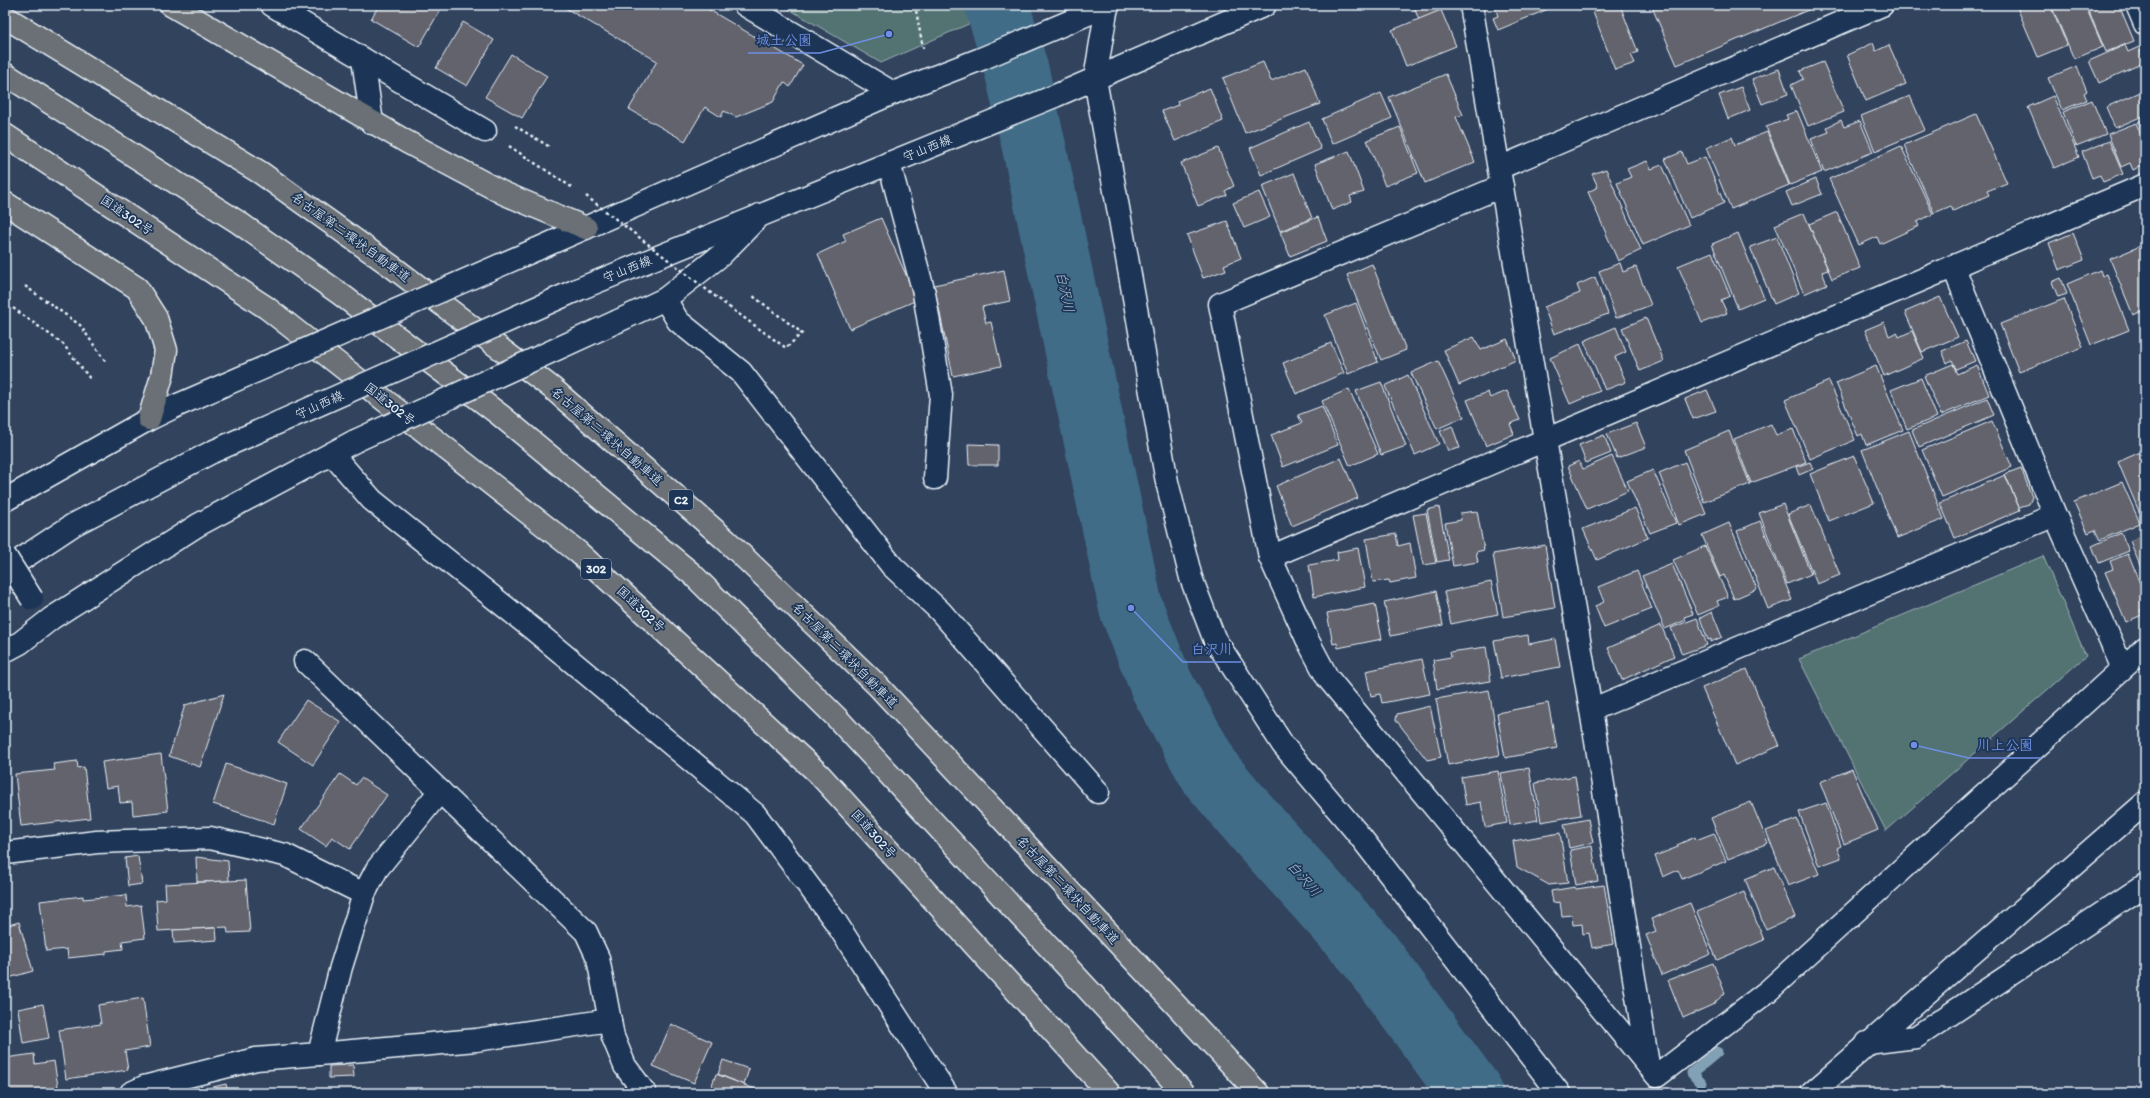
<svg xmlns="http://www.w3.org/2000/svg" width="2150" height="1098" font-family="Itim,'Klee One',sans-serif">
	<style>
		.green { fill: #537372; stroke: #9eb2b5 }
		.lines { fill: none; stroke-linecap: round; stroke-linejoin: round }
		.stream { stroke: #83a1b4; stroke-width: 11 }
		.river { stroke: #406c87; stroke-width: 64 }
		.building { fill: #63636d; stroke: #e8f1f8 }
		.street-casing { stroke: #e8f1f8; stroke-width: 25 }
		.secondary-casing { stroke: #e8f1f8; stroke-width: 25 }
		.highway-casing { stroke: #e8f1f8; stroke-width: 25 }
		.path { stroke: #e8f1f8; stroke-width: 2.5; stroke-dasharray: 3 3; stroke-linecap: butt }
		.street { stroke: #1d3557; stroke-width: 22 }
		.secondary { stroke: #1d3557; stroke-width: 22 }
		.highway { stroke: #6b7074; stroke-width: 22 }
		.street-bridge-casing { stroke: #e8f1f8; stroke-width: 25; stroke-linecap: butt }
		.secondary-bridge-casing { stroke: #e8f1f8; stroke-width: 25; stroke-linecap: butt }
		.path-bridge { stroke: #e8f1f8; stroke-width: 2.5; stroke-dasharray: 3 3; stroke-linecap: butt }
		.street-bridge { stroke: #1d3557; stroke-width: 22 }
		.secondary-bridge { stroke: #1d3557; stroke-width: 22 }
		.labels { text-anchor: middle; dominant-baseline: central; stroke-width: 3.5; stroke-linejoin: round; paint-order: stroke }
		.shield { fill: #1d3557; stroke: #abb9c8; stroke-width: 1 }
		.shield-label { font-size: 12px; font-weight: bold; fill: #e8f1f8 }
		.street-label { font-size: 13px; fill: #e8f1f8; stroke: #1d3557 }
		.water-label { font-size: 14px; font-style: italic; fill: #adc2d0; stroke: #1d3557 }
		.leader { fill: none; stroke: #6e8fe5; stroke-width: 1.5 }
		.callout-dot { fill: #6e8fe5; stroke: #1d3557; stroke-width: 1.5 }
		.callout-label { font-size: 14px; text-anchor: middle; font-weight: bold; fill: #6e8fe5; stroke: #1d3557; stroke-width: 3.5; stroke-linejoin: round; paint-order: stroke }
	</style>
	<rect width="100%" height="100%" fill="#32435e"/>
	<filter id="ink" filterUnits="userSpaceOnUse"><feTurbulence type="fractalNoise" baseFrequency=".025" numOctaves="2"/><feDisplacementMap in="SourceGraphic" scale="8" xChannelSelector="R" yChannelSelector="G"/><feConvolveMatrix kernelMatrix="1 2 1 2 8 2 1 2 1" color-interpolation-filters="sRGB"/></filter>
	<g filter="url(#ink)">
		<g class="green">
			<polygon points="782,5 1011,5 881,63"/>
			<polygon points="2043,556 2086,656 1886,831 1799,659"/>
		</g>
		<g class="lines">
			<polyline class="stream" points="1701,1083 1692,1073 1717,1052"/>
			<polyline class="river" points="997,5 1017,72 1035,151 1131,608 1162,686 1211,774 1261,833 1367,951 1471,1093"/>
		</g>
		<g class="building">
			<polygon points="379,5 431,5 440,10 419,47 371,19"/>
			<polygon points="560,5 701,5 803,65 790,87 784,82 773,102 736,117 724,111 721,117 705,107 685,141 629,109 657,61"/>
			<polygon points="1413,5 1446,5 1447,8 1419,20"/>
			<polygon points="1494,5 1546,5 1548,9 1498,30 1493,18 1498,16"/>
			<polygon points="1610,5 1620,5 1638,52 1631,55 1635,63 1615,70 1593,12"/>
			<polygon points="1651,5 1820,5 1677,65"/>
			<polygon points="2016,5 2050,5 2067,45 2038,57"/>
			<polygon points="2051,5 2085,5 2103,47 2074,59"/>
			<polygon points="2086,5 2119,5 2134,41 2106,52"/>
			<polygon points="1441,10 1456,46 1406,66 1392,30"/>
			<polygon points="463,22 494,40 467,86 436,68"/>
			<polygon points="1873,43 1876,51 1889,45 1906,84 1866,101 1847,55"/>
			<polygon points="2125,45 2128,52 2139,47 2145,62 2099,83 2089,61"/>
			<polygon points="511,54 547,76 522,118 485,97"/>
			<polygon points="1263,62 1271,81 1306,67 1320,104 1245,133 1223,78"/>
			<polygon points="1823,62 1844,112 1808,126 1791,85 1803,79 1800,71"/>
			<polygon points="2077,66 2087,91 2084,93 2087,100 2062,110 2048,78"/>
			<polygon points="1779,69 1788,94 1762,104 1752,79"/>
			<polygon points="1446,74 1463,115 1456,117 1475,162 1425,183 1389,97"/>
			<polygon points="1741,87 1750,110 1728,119 1719,95"/>
			<polygon points="1210,88 1223,121 1175,141 1162,111 1178,105 1177,101"/>
			<polygon points="2145,90 2145,115 2115,128 2106,107"/>
			<polygon points="1381,93 1392,118 1332,144 1322,119"/>
			<polygon points="1910,96 1925,130 1875,151 1861,116"/>
			<polygon points="2053,96 2079,157 2054,168 2028,107"/>
			<polygon points="2092,100 2106,134 2076,146 2063,112"/>
			<polygon points="1797,111 1822,172 1790,185 1766,127 1788,119 1786,115"/>
			<polygon points="1976,114 2007,183 1987,191 1989,195 1953,211 1951,206 1934,213 1904,145"/>
			<polygon points="2145,119 2145,140 2138,122"/>
			<polygon points="1841,120 1844,127 1860,121 1873,152 1824,172 1811,139 1829,132 1827,127"/>
			<polygon points="1309,122 1321,149 1261,175 1250,148"/>
			<polygon points="2136,123 2145,145 2145,165 2133,170 2130,163 2121,167 2108,134"/>
			<polygon points="1400,127 1418,173 1385,186 1367,140"/>
			<polygon points="1767,132 1789,185 1731,209 1706,148 1732,137 1735,145"/>
			<polygon points="2109,141 2123,174 2103,182 2100,175 2092,178 2082,152"/>
			<polygon points="1901,146 1933,214 1917,222 1919,226 1880,244 1877,237 1859,245 1829,179"/>
			<polygon points="1218,148 1234,186 1225,191 1227,195 1198,206 1181,163"/>
			<polygon points="1349,151 1364,192 1350,196 1352,202 1332,210 1315,164"/>
			<polygon points="1682,152 1687,164 1705,157 1724,203 1690,218 1665,159"/>
			<polygon points="1647,161 1651,169 1662,165 1689,225 1643,245 1617,183 1631,177 1627,169"/>
			<polygon points="1606,169 1641,250 1618,261 1588,192 1598,187 1592,174"/>
			<polygon points="1294,173 1312,218 1280,231 1262,186"/>
			<polygon points="1816,179 1822,194 1792,206 1786,192"/>
			<polygon points="1259,192 1270,217 1244,228 1233,203"/>
			<polygon points="1837,212 1860,268 1832,279 1809,224"/>
			<polygon points="1804,213 1828,270 1822,272 1827,284 1804,294 1775,225"/>
			<polygon points="1318,217 1327,241 1290,256 1280,232"/>
			<polygon points="881,218 917,300 850,329 818,254 846,241 843,234"/>
			<polygon points="1227,221 1241,258 1224,265 1226,270 1203,278 1187,235"/>
			<polygon points="1738,233 1764,298 1738,309 1712,244"/>
			<polygon points="2073,233 2084,260 2059,270 2049,243"/>
			<polygon points="1777,237 1799,293 1774,304 1750,247"/>
			<polygon points="2145,244 2145,310 2133,315 2110,259"/>
			<polygon points="1712,252 1730,296 1721,300 1727,313 1702,323 1678,266"/>
			<polygon points="1620,263 1623,272 1636,267 1651,305 1616,318 1599,271"/>
			<polygon points="1372,264 1406,350 1381,360 1347,275"/>
			<polygon points="1004,270 1010,301 982,307 986,323 991,322 1001,366 953,376 934,285"/>
			<polygon points="2100,270 2102,276 2107,274 2129,330 2091,345 2067,284"/>
			<polygon points="1595,277 1608,314 1554,334 1544,307 1580,293 1577,285"/>
			<polygon points="2061,278 2067,294 2058,297 2052,282"/>
			<polygon points="1940,297 1958,337 1922,352 1905,312"/>
			<polygon points="2064,299 2083,347 2019,372 2000,324"/>
			<polygon points="1356,303 1378,362 1348,374 1325,315"/>
			<polygon points="1646,318 1664,361 1640,371 1622,328"/>
			<polygon points="1884,322 1889,336 1897,332 1899,337 1912,331 1924,358 1884,376 1865,330"/>
			<polygon points="1616,327 1626,352 1615,357 1626,382 1605,390 1584,341"/>
			<polygon points="1474,337 1481,350 1507,339 1516,360 1459,385 1444,350"/>
			<polygon points="1966,341 1975,361 1956,369 1952,360 1947,363 1942,351"/>
			<polygon points="1331,343 1344,373 1296,394 1283,363"/>
			<polygon points="1580,344 1600,391 1570,404 1550,358"/>
			<polygon points="1438,361 1464,417 1437,429 1411,373"/>
			<polygon points="1953,364 1957,374 1977,365 1989,395 1941,415 1924,376"/>
			<polygon points="1876,366 1903,430 1866,445 1862,434 1858,436 1836,383"/>
			<polygon points="1408,375 1439,444 1415,455 1385,386"/>
			<polygon points="1921,378 1937,417 1907,429 1891,390"/>
			<polygon points="1829,381 1855,440 1810,459 1785,400"/>
			<polygon points="1381,382 1406,446 1381,455 1356,391"/>
			<polygon points="1349,389 1378,454 1350,466 1322,401"/>
			<polygon points="1707,390 1716,411 1693,419 1685,399"/>
			<polygon points="1507,391 1520,420 1510,424 1514,434 1486,446 1467,400 1488,392 1490,398"/>
			<polygon points="1987,398 1994,415 1919,447 1912,430"/>
			<polygon points="1322,406 1338,445 1283,467 1271,435 1302,423 1298,415"/>
			<polygon points="1992,421 2012,467 1942,497 1922,450"/>
			<polygon points="1636,423 1646,447 1617,458 1607,434"/>
			<polygon points="1771,424 1776,435 1793,429 1806,462 1751,483 1734,439"/>
			<polygon points="1452,426 1460,448 1448,451 1440,431"/>
			<polygon points="1729,431 1750,484 1704,502 1684,450"/>
			<polygon points="1909,431 1944,519 1897,538 1862,450"/>
			<polygon points="1604,435 1611,453 1586,463 1579,445"/>
			<polygon points="968,444 998,445 998,465 969,465"/>
			<polygon points="2145,450 2145,520 2143,521 2118,462"/>
			<polygon points="1612,456 1628,491 1587,509 1568,466 1579,461 1583,469"/>
			<polygon points="1854,456 1874,503 1829,521 1810,474"/>
			<polygon points="1341,458 1358,498 1292,526 1276,486"/>
			<polygon points="1685,462 1706,514 1679,525 1659,473"/>
			<polygon points="1810,462 1813,469 1799,475 1796,467"/>
			<polygon points="2021,468 2032,497 2029,504 2019,507 2005,474"/>
			<polygon points="1653,470 1676,523 1650,533 1627,481"/>
			<polygon points="2005,475 2020,510 1955,538 1940,503"/>
			<polygon points="2122,482 2140,523 2100,540 2095,530 2088,533 2074,502"/>
			<polygon points="1783,504 1811,574 1787,584 1759,513"/>
			<polygon points="1811,505 1840,575 1817,584 1788,514"/>
			<polygon points="1439,507 1449,560 1437,562 1427,510"/>
			<polygon points="1635,508 1648,538 1597,560 1583,529"/>
			<polygon points="1477,511 1484,550 1476,552 1478,562 1453,566 1445,523 1461,520 1460,513"/>
			<polygon points="1426,513 1436,563 1423,565 1413,515"/>
			<polygon points="1760,521 1792,600 1768,609 1737,531"/>
			<polygon points="1729,523 1757,589 1734,599 1724,575 1720,577 1702,535"/>
			<polygon points="2121,533 2129,551 2099,563 2092,546"/>
			<polygon points="1396,534 1398,546 1410,543 1416,578 1390,583 1389,580 1373,582 1366,539"/>
			<polygon points="2145,535 2145,578 2130,541"/>
			<polygon points="1545,545 1555,608 1503,617 1493,554"/>
			<polygon points="1705,546 1728,597 1717,601 1719,606 1698,615 1673,560"/>
			<polygon points="1358,548 1365,587 1314,597 1309,565 1338,560 1337,552"/>
			<polygon points="2128,554 2145,596 2145,608 2140,610 2142,615 2126,622 2105,572 2113,569 2110,561"/>
			<polygon points="1672,564 1693,614 1684,617 1686,620 1665,629 1642,576"/>
			<polygon points="1637,571 1652,609 1604,628 1595,606 1604,602 1598,587"/>
			<polygon points="1491,582 1498,614 1451,624 1444,592"/>
			<polygon points="1436,591 1443,625 1391,636 1384,602"/>
			<polygon points="1375,604 1382,639 1338,648 1337,643 1333,644 1327,613"/>
			<polygon points="1712,612 1722,637 1711,642 1711,639 1708,640 1700,618"/>
			<polygon points="1697,618 1707,645 1682,654 1671,628"/>
			<polygon points="1661,625 1674,656 1622,680 1608,648"/>
			<polygon points="1528,635 1529,644 1555,639 1560,667 1501,678 1494,641"/>
			<polygon points="1486,647 1491,681 1437,689 1433,660 1451,657 1450,652"/>
			<polygon points="1422,659 1430,694 1382,703 1380,694 1371,696 1366,671"/>
			<polygon points="1747,669 1779,746 1735,765 1702,688"/>
			<polygon points="1489,690 1500,755 1448,765 1436,699"/>
			<polygon points="224,694 200,767 169,756 185,705"/>
			<polygon points="306,700 341,722 313,765 278,742"/>
			<polygon points="1548,703 1557,748 1505,758 1497,713"/>
			<polygon points="1430,706 1441,757 1427,760 1396,720 1397,714"/>
			<polygon points="161,754 168,811 133,815 132,802 120,803 118,786 106,788 102,762"/>
			<polygon points="77,761 78,768 84,767 90,818 21,826 15,774 55,770 53,764"/>
			<polygon points="226,764 287,784 274,824 213,804"/>
			<polygon points="1529,768 1538,820 1510,825 1501,773"/>
			<polygon points="1852,769 1878,830 1844,844 1820,782"/>
			<polygon points="1498,771 1507,823 1485,827 1481,802 1466,805 1461,777"/>
			<polygon points="340,774 356,785 361,778 387,795 350,849 332,837 326,846 301,829"/>
			<polygon points="1575,776 1581,815 1541,822 1535,783"/>
			<polygon points="1751,802 1768,843 1728,859 1711,818"/>
			<polygon points="1826,803 1841,846 1837,848 1841,858 1819,866 1799,812"/>
			<polygon points="1588,819 1593,843 1569,848 1564,824"/>
			<polygon points="1797,819 1819,874 1788,886 1766,831"/>
			<polygon points="1560,833 1568,883 1549,885 1517,867 1513,841"/>
			<polygon points="1714,833 1726,861 1682,879 1678,870 1663,877 1655,856 1678,847 1677,845 1695,837 1696,840"/>
			<polygon points="1592,846 1598,881 1576,885 1570,850"/>
			<polygon points="138,856 142,884 128,886 125,858"/>
			<polygon points="196,857 228,861 229,881 197,882"/>
			<polygon points="1774,867 1795,917 1766,930 1745,879"/>
			<polygon points="246,880 250,932 228,933 227,927 158,931 156,900 166,899 165,884"/>
			<polygon points="1604,885 1614,944 1592,948 1589,933 1583,934 1582,924 1573,925 1572,915 1562,916 1560,902 1553,903 1551,891 1575,887 1576,889"/>
			<polygon points="1744,892 1764,940 1717,960 1697,912"/>
			<polygon points="126,895 127,907 141,905 145,938 122,941 123,949 106,951 106,954 68,958 67,949 46,951 40,901 83,896 83,899"/>
			<polygon points="1690,903 1711,954 1662,975 1646,935 1656,931 1651,919"/>
			<polygon points="19,922 33,971 5,979 5,926"/>
			<polygon points="216,928 217,940 174,943 173,930"/>
			<polygon points="1713,963 1725,993 1712,1005 1683,1018 1668,980"/>
			<polygon points="143,998 150,1047 125,1051 128,1070 66,1079 59,1030 101,1024 98,1005"/>
			<polygon points="43,1004 49,1038 23,1043 18,1009"/>
			<polygon points="671,1024 712,1042 694,1083 653,1066"/>
			<polygon points="34,1054 35,1064 54,1061 59,1093 5,1093 5,1058"/>
			<polygon points="723,1060 749,1069 744,1085 718,1074"/>
			<polygon points="353,1065 354,1077 329,1078 329,1066"/>
			<polygon points="716,1074 765,1093 709,1093"/>
			<polygon points="226,1084 228,1093 201,1093 200,1090"/>
		</g>
		<g class="lines">
			<defs>
				<g id="street">
					<polyline points="272,5 363,59 372,123"/>
					<polyline points="745,5 893,93"/>
					<polyline points="1471,5 1591,710 1648,1065"/>
					<polyline points="2137,5 2145,24"/>
					<polyline points="1107,6 1095,79 1167,482 1191,578 1214,638 1283,745 1359,835 1559,1093"/>
					<polyline points="363,59 485,131"/>
					<polyline points="889,163 924,293 941,395 935,478"/>
					<polyline points="1499,168 1882,5"/>
					<polyline points="1502,186 1220,304 1270,557 1308,641 1327,677 1657,1076 1768,991 2145,648"/>
					<polyline points="1953,266 2055,515 2122,666"/>
					<polyline points="665,299 678,321 741,372 892,566 940,611 1098,792"/>
					<polyline points="618,321 665,299 721,255 760,215"/>
					<polyline points="1270,557 2145,185"/>
					<polyline points="5,651 20,643 52,618 198,525 355,441"/>
					<polyline points="305,661 586,932 598,958 613,1037 625,1066 645,1093"/>
					<polyline points="1591,710 2055,515"/>
					<polyline points="5,853 97,842 210,838 285,855 364,894 341,967 319,1054 256,1059 144,1087 131,1093"/>
					<polyline points="364,894 377,869 440,791"/>
					<polyline points="1867,1043 1916,1037 2145,885"/>
					<polyline points="319,1054 476,1040 610,1020"/>
					<polyline points="1812,1093 2145,803"/>
				</g>
				<g id="secondary">
					<polyline points="535,250 893,93 981,59 1109,5"/>
					<polyline points="579,289 1055,96 1265,5"/>
					<polyline points="332,454 372,500 534,630 755,814 835,921 946,1093"/>
					<polyline points="5,500 149,419 178,405"/>
					<polyline points="5,570 73,525 212,452"/>
				</g>
				<g id="highway">
					<polyline points="171,5 407,142 503,193 586,228"/>
					<polyline points="5,17 261,173 394,268 552,388 726,540 877,685 1258,1093"/>
					<polyline points="5,74 238,222 339,293 500,415 692,574 836,717 1184,1093"/>
					<polyline points="5,135 267,308 578,552 819,774 1109,1093"/>
					<polyline points="5,203 137,288 156,318 166,350 162,376 149,419"/>
				</g>
			</defs>
			<use href="#street" class="street-casing"/>
			<use href="#secondary" class="secondary-casing"/>
			<use href="#highway" class="highway-casing"/>
			<g class="path">
				<polyline points="915,5 923,48"/>
				<polyline points="515,126 550,147"/>
				<polyline points="509,146 573,188"/>
				<polyline points="25,286 80,325 105,361"/>
				<polyline points="729,307 786,348 802,333 753,296"/>
				<polyline points="13,308 63,344 91,380"/>
			</g>
			<use href="#street" class="street"/>
			<use href="#secondary" class="secondary"/>
			<use href="#highway" class="highway"/>
			<defs>
				<g id="street-bridge">
					<polyline points="355,441 618,321"/>
					<polyline points="5,556 32,599"/>
				</g>
				<g id="secondary-bridge">
					<polyline points="178,405 535,250"/>
					<polyline points="212,452 579,289"/>
				</g>
			</defs>
			<use href="#street-bridge" class="street-bridge-casing"/>
			<use href="#secondary-bridge" class="secondary-bridge-casing"/>
			<polyline class="path-bridge" points="586,196 729,307"/>
			<use href="#street-bridge" class="street-bridge"/>
			<use href="#secondary-bridge" class="secondary-bridge"/>
		</g>
	</g>
	<g class="labels">
		<g class="shield">
			<rect x="669" y="490" width="24" height="20" rx="3"/>
			<rect x="581" y="559" width="30" height="20" rx="3"/>
		</g>
		<g class="shield-label">
			<text x="681" y="500">C2</text>
			<text x="596" y="569">302</text>
		</g>
		<g class="street-label">
			<text transform="translate(927 148) rotate(-22)">守山西線</text>
			<text transform="translate(127 215) rotate(34)">国道302号</text>
			<text transform="translate(351 237) rotate(36)">名古屋第二環状自動車道</text>
			<text transform="translate(627 269) rotate(-22)">守山西線</text>
			<text transform="translate(390 404) rotate(38)">国道302号</text>
			<text transform="translate(319 405) rotate(-24)">守山西線</text>
			<text transform="translate(607 436) rotate(41)">名古屋第二環状自動車道</text>
			<text transform="translate(641 609) rotate(43)">国道302号</text>
			<text transform="translate(845 655) rotate(45)">名古屋第二環状自動車道</text>
			<text transform="translate(874 834) rotate(48)">国道302号</text>
			<text transform="translate(1068 890) rotate(47)">名古屋第二環状自動車道</text>
		</g>
		<g class="water-label">
			<text transform="translate(1065 292) rotate(78)">白沢川</text>
			<text transform="translate(1304 879) rotate(49)">白沢川</text>
		</g>
	</g>
	<path class="leader" d="M889 34L820 53H748M1131 608L1183 662H1241M1914 745L1969 758H2041"/>
	<g class="callout-dot">
		<circle cx="889" cy="34" r="4"/>
		<circle cx="1131" cy="608" r="4"/>
		<circle cx="1914" cy="745" r="4"/>
	</g>
	<g class="callout-label">
		<text x="784" y="45">城土公園</text>
		<text x="1212" y="654">白沢川</text>
		<text x="2005" y="750">川上公園</text>
	</g>
	<rect width="2150" height="1098" fill="none" stroke="#1d3557" stroke-width="20"/>
	<rect x="10" y="10" width="2130" height="1078" fill="none" stroke="#e8f1f8" stroke-width="1.5" filter="url(#ink)"/>
</svg>
